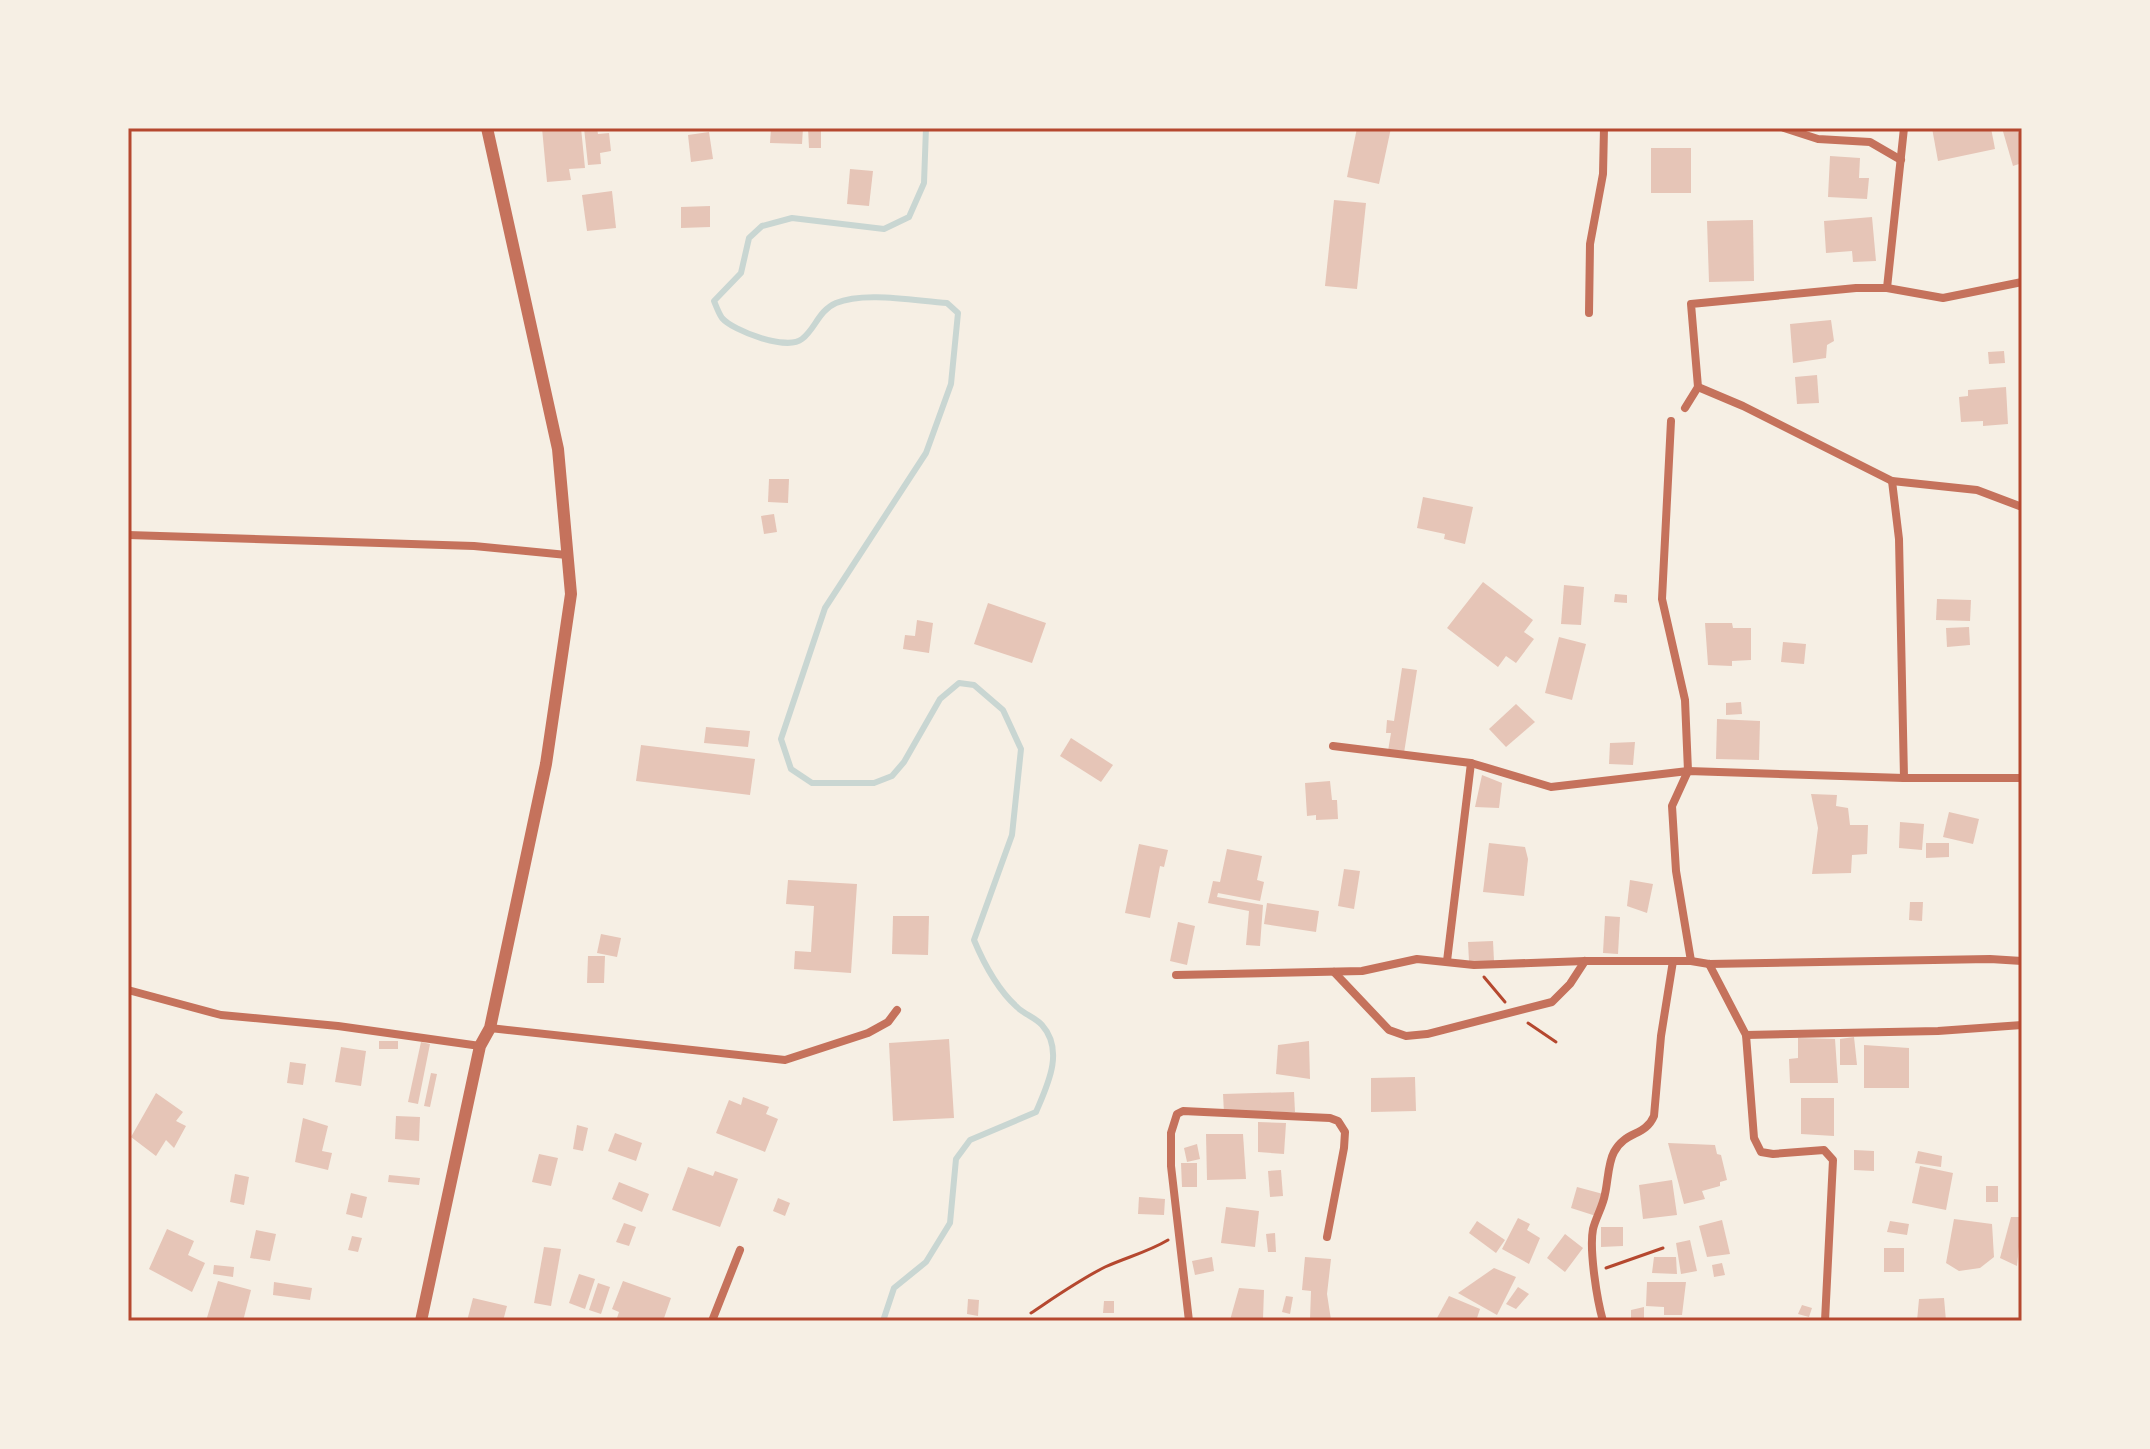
<svg xmlns="http://www.w3.org/2000/svg" width="2150" height="1449" font-family="'Asap Condensed',sans-serif">
	<style>
		.lines { fill: none; stroke-linecap: round; stroke-linejoin: round }
		.stream { stroke: #c9d6d2; stroke-width: 6 }
		.building { fill: #e6c5b7 }
		.path { stroke: #b5482f; stroke-width: 3 }
		.minor { stroke: #c5725c; stroke-width: 8 }
		.tertiary { stroke: #c5725c; stroke-width: 12 }
		.neatline { fill: none; stroke: #b5482f; stroke-width: 3 }
	</style>
	<rect width="100%" height="100%" fill="#f6efe4"/>
	<g class="lines">
		<path class="stream" d="M883,1321L894,1288L926,1262L950,1223L956,1159L970,1140L1036,1112C1047,1086 1065,1051 1042,1025C1036,1018 1024,1014 1017,1007C997,989 984,964 974,940L1012,835L1021,749L1003,710L974,685L959,683L940,699L904,762L892,776L874,783H812L791,769L781,739L825,608L926,453L951,384L958,313L947,303C916,301 864,291 836,303C818,311 816,328 802,339C787,351 733,331 722,318C719,314 716,306 714,301L741,273L749,238L762,226L792,218L884,229L909,217L924,183L926,128"/>
	</g>
	<g class="building">
		<polygon points="542,128 581,128 585,168 569,169 571,180 547,182"/>
		<polygon points="584,128 597,128 598,134 609,133 611,151 600,153 601,164 588,165"/>
		<polygon points="771,128 803,128 802,144 770,143"/>
		<polygon points="808,128 821,128 821,148 809,148"/>
		<polygon points="1357,128 1391,128 1379,184 1347,177"/>
		<polygon points="1932,128 1991,128 1995,149 1938,161"/>
		<polygon points="2002,128 2017,128 2022,143 2022,163 2013,166"/>
		<polygon points="709,132 713,159 691,162 688,135"/>
		<rect x="1651" y="148" width="40" height="45"/>
		<polygon points="1830,156 1860,158 1859,178 1869,178 1867,199 1828,197"/>
		<polygon points="850,169 873,171 869,206 847,204"/>
		<polygon points="612,191 616,228 587,231 582,195"/>
		<polygon points="1334,200 1366,203 1357,289 1325,286"/>
		<polygon points="710,206 710,227 681,228 681,207"/>
		<polygon points="1872,217 1876,261 1853,262 1852,251 1826,253 1824,221"/>
		<polygon points="1753,220 1754,281 1709,282 1707,221"/>
		<polygon points="1831,320 1834,341 1827,345 1826,358 1793,363 1790,324"/>
		<polygon points="2004,351 2005,363 1989,364 1988,352"/>
		<polygon points="1817,375 1819,403 1797,404 1795,377"/>
		<polygon points="2006,387 2008,424 1983,426 1983,421 1961,422 1959,397 1968,396 1968,390"/>
		<polygon points="769,479 789,479 788,503 768,502"/>
		<polygon points="1423,497 1473,507 1465,544 1444,539 1445,534 1417,528"/>
		<polygon points="774,514 777,532 764,534 761,516"/>
		<polygon points="1483,582 1533,620 1524,632 1534,639 1516,663 1506,656 1498,667 1447,628"/>
		<polygon points="1564,585 1584,587 1581,625 1561,624"/>
		<polygon points="1615,594 1627,595 1627,603 1614,602"/>
		<polygon points="1937,599 1971,600 1970,621 1936,620"/>
		<polygon points="988,603 1046,623 1032,663 974,644"/>
		<polygon points="917,620 933,623 929,653 903,649 905,635 915,636"/>
		<polygon points="1705,623 1732,623 1733,628 1751,628 1751,660 1732,661 1732,666 1708,665"/>
		<polygon points="1969,627 1970,645 1947,647 1946,628"/>
		<polygon points="1559,637 1586,644 1572,700 1545,693"/>
		<polygon points="1783,642 1806,644 1804,664 1781,662"/>
		<polygon points="1402,668 1417,670 1404,753 1388,751 1391,733 1386,733 1387,720 1394,721"/>
		<polygon points="1741,702 1742,714 1726,715 1726,703"/>
		<polygon points="1516,704 1535,722 1506,747 1489,729"/>
		<polygon points="1717,719 1760,721 1759,760 1716,759"/>
		<polygon points="706,727 750,731 748,747 704,743"/>
		<polygon points="1071,738 1113,765 1101,782 1060,756"/>
		<polygon points="1635,742 1633,765 1609,764 1610,743"/>
		<polygon points="641,745 755,759 750,795 636,781"/>
		<polygon points="1482,775 1502,783 1499,808 1475,807"/>
		<polygon points="1330,781 1332,800 1337,800 1338,819 1316,820 1316,815 1307,816 1305,783"/>
		<polygon points="1811,794 1837,795 1836,806 1848,808 1850,825 1868,825 1867,854 1852,855 1851,873 1812,874 1818,828"/>
		<polygon points="1949,812 1979,819 1973,844 1943,837"/>
		<polygon points="1900,822 1924,824 1922,850 1899,848"/>
		<polygon points="1489,843 1525,847 1528,859 1524,896 1483,892"/>
		<polygon points="1926,843 1949,843 1949,857 1926,858"/>
		<polygon points="1139,844 1168,850 1164,867 1160,866 1150,918 1125,913"/>
		<polygon points="1227,849 1262,856 1257,880 1264,882 1260,901 1218,893 1217,897 1263,905 1260,946 1246,945 1249,911 1208,903 1213,881 1220,882"/>
		<polygon points="1344,869 1360,871 1354,909 1338,906"/>
		<polygon points="788,880 857,884 851,973 794,969 795,951 811,952 814,906 786,904"/>
		<polygon points="1630,880 1653,884 1647,913 1627,906"/>
		<polygon points="1910,902 1923,902 1922,921 1909,920"/>
		<polygon points="1267,903 1319,911 1316,932 1264,924"/>
		<polygon points="893,916 929,916 928,955 892,954"/>
		<polygon points="1605,916 1620,917 1618,954 1603,953"/>
		<polygon points="1178,922 1195,926 1187,965 1170,961"/>
		<polygon points="601,934 621,938 617,957 597,953"/>
		<polygon points="1493,941 1494,961 1469,961 1468,942"/>
		<polygon points="588,956 605,956 604,983 587,983"/>
		<polygon points="1854,1037 1857,1065 1840,1065 1840,1039"/>
		<polygon points="1798,1038 1835,1039 1838,1083 1790,1083 1789,1059 1798,1058"/>
		<polygon points="949,1039 954,1118 893,1121 889,1043"/>
		<rect x="379" y="1041" width="19" height="8"/>
		<polygon points="1309,1041 1310,1079 1276,1074 1278,1045"/>
		<polygon points="421,1042 430,1044 418,1104 408,1102"/>
		<polygon points="1864,1045 1909,1048 1909,1088 1864,1088"/>
		<polygon points="341,1047 366,1051 361,1086 335,1082"/>
		<polygon points="290,1062 306,1064 303,1085 287,1083"/>
		<polygon points="431,1073 437,1074 430,1107 424,1106"/>
		<polygon points="1415,1077 1416,1111 1371,1112 1371,1078"/>
		<polygon points="1294,1092 1295,1112 1224,1113 1223,1094"/>
		<polygon points="156,1093 183,1112 176,1121 186,1126 174,1148 166,1140 156,1156 131,1137"/>
		<polygon points="743,1097 769,1107 766,1114 778,1119 765,1152 716,1133 729,1100 741,1105"/>
		<polygon points="1801,1098 1834,1098 1834,1136 1801,1134"/>
		<polygon points="396,1116 420,1117 419,1141 395,1139"/>
		<polygon points="303,1118 328,1126 322,1151 332,1153 328,1170 295,1162"/>
		<polygon points="1258,1122 1286,1123 1284,1154 1258,1152"/>
		<polygon points="577,1125 588,1128 583,1151 573,1149"/>
		<polygon points="615,1133 642,1143 636,1161 608,1151"/>
		<polygon points="1206,1134 1243,1134 1246,1179 1207,1180"/>
		<polygon points="1668,1143 1715,1145 1717,1154 1721,1155 1727,1180 1720,1182 1720,1186 1702,1191 1705,1199 1684,1204"/>
		<polygon points="1197,1144 1200,1159 1187,1162 1184,1148"/>
		<polygon points="1854,1150 1874,1151 1874,1171 1854,1170"/>
		<polygon points="1918,1151 1942,1156 1941,1167 1915,1163"/>
		<polygon points="539,1154 558,1158 551,1186 532,1182"/>
		<polygon points="1181,1163 1197,1163 1197,1187 1182,1187"/>
		<polygon points="1920,1166 1953,1173 1946,1210 1912,1203"/>
		<polygon points="688,1167 713,1176 715,1171 738,1179 720,1227 672,1210"/>
		<polygon points="1281,1170 1283,1196 1270,1197 1268,1171"/>
		<polygon points="235,1174 249,1177 244,1205 230,1202"/>
		<polygon points="389,1175 420,1178 419,1185 388,1182"/>
		<polygon points="1672,1180 1677,1215 1643,1219 1639,1185"/>
		<polygon points="619,1182 649,1194 642,1212 612,1199"/>
		<rect x="1986" y="1186" width="12" height="16"/>
		<polygon points="1577,1187 1603,1194 1596,1216 1571,1208"/>
		<polygon points="351,1193 367,1197 362,1218 346,1214"/>
		<polygon points="1139,1197 1165,1199 1164,1215 1138,1214"/>
		<polygon points="778,1198 790,1203 785,1216 773,1211"/>
		<polygon points="1226,1207 1259,1211 1255,1247 1221,1243"/>
		<polygon points="2011,1217 2022,1217 2017,1266 2000,1258"/>
		<polygon points="1518,1218 1530,1224 1527,1230 1540,1238 1529,1264 1502,1249"/>
		<polygon points="1954,1219 1992,1224 1994,1257 1980,1268 1959,1271 1946,1263"/>
		<polygon points="1722,1220 1730,1254 1707,1257 1699,1226"/>
		<polygon points="1477,1221 1505,1240 1496,1253 1469,1233"/>
		<polygon points="1890,1221 1909,1224 1907,1235 1887,1232"/>
		<polygon points="624,1223 636,1227 629,1246 616,1242"/>
		<polygon points="1601,1227 1623,1227 1623,1246 1601,1247"/>
		<polygon points="167,1229 194,1241 188,1255 205,1263 192,1292 149,1269"/>
		<polygon points="256,1230 276,1234 270,1261 250,1258"/>
		<polygon points="1275,1233 1276,1252 1268,1252 1266,1234"/>
		<polygon points="1565,1234 1583,1248 1565,1272 1547,1258"/>
		<polygon points="352,1236 362,1238 358,1252 348,1250"/>
		<polygon points="1690,1240 1697,1271 1681,1274 1676,1243"/>
		<polygon points="544,1247 561,1249 551,1306 534,1303"/>
		<rect x="1884" y="1248" width="20" height="24"/>
		<polygon points="1212,1257 1214,1271 1195,1275 1192,1261"/>
		<polygon points="1305,1257 1331,1259 1327,1294 1331,1320 1310,1319 1311,1291 1302,1290"/>
		<polygon points="1654,1257 1676,1257 1677,1274 1652,1273"/>
		<polygon points="1722,1263 1725,1275 1714,1277 1712,1265"/>
		<polygon points="214,1265 234,1267 233,1277 213,1274"/>
		<polygon points="1494,1268 1516,1277 1497,1315 1458,1293"/>
		<polygon points="579,1274 595,1279 585,1309 569,1303"/>
		<polygon points="218,1281 251,1290 243,1321 206,1321"/>
		<polygon points="623,1281 671,1298 663,1321 616,1321 619,1312 612,1309"/>
		<polygon points="274,1282 312,1288 310,1300 273,1295"/>
		<polygon points="1647,1282 1686,1282 1682,1315 1664,1315 1664,1307 1646,1306"/>
		<polygon points="598,1283 610,1287 601,1314 589,1310"/>
		<polygon points="1518,1287 1529,1294 1516,1309 1506,1304"/>
		<polygon points="1239,1288 1264,1290 1263,1319 1230,1320"/>
		<polygon points="1286,1296 1293,1297 1290,1314 1282,1312"/>
		<polygon points="1449,1296 1480,1309 1476,1321 1443,1321 1437,1318"/>
		<polygon points="473,1298 507,1306 503,1321 467,1321"/>
		<polygon points="1944,1298 1946,1321 1917,1321 1919,1299"/>
		<polygon points="968,1299 979,1300 978,1316 967,1314"/>
		<polygon points="1104,1301 1114,1301 1114,1313 1103,1313"/>
		<polygon points="1802,1305 1812,1308 1809,1317 1798,1314"/>
		<polygon points="1644,1307 1644,1321 1631,1321 1631,1310"/>
	</g>
	<g class="lines">
		<g class="path">
			<polyline points="1484,977 1505,1002"/>
			<polyline points="1528,1023 1556,1042"/>
			<polyline points="1606,1268 1663,1248"/>
			<path d="M1031,1313C1055,1297 1079,1280 1105,1267C1127,1257 1148,1252 1168,1240"/>
		</g>
		<g class="minor">
			<polyline points="1784,128 1818,139 1870,142 1901,160"/>
			<polyline points="1887,288 1904,128"/>
			<polyline points="1589,313 1590,244 1603,174 1604,128"/>
			<polyline points="1698,387 1743,406 1892,481 1977,490 2022,507"/>
			<polyline points="1685,408 1698,387 1691,304 1856,288 1887,288 1943,298 2022,282"/>
			<polyline points="1671,421 1662,599 1685,700 1688,771 1672,806 1676,871 1691,961"/>
			<polyline points="1892,481 1899,539 1904,778"/>
			<polyline points="128,535 474,546 567,555"/>
			<polyline points="1333,746 1471,763 1551,787 1688,771 1904,778 2022,778"/>
			<polyline points="1447,961 1471,763"/>
			<polyline points="1709,964 1746,1035 1754,1138 1761,1152 1773,1154 1824,1150 1833,1160 1825,1321"/>
			<polyline points="1334,972 1389,1030 1406,1036 1427,1034 1552,1002 1570,984 1585,961"/>
			<polyline points="1176,975 1362,971 1417,959 1474,965 1585,961 1691,961 1709,964 1990,959 2022,961"/>
			<polyline points="128,990 221,1015 338,1026 480,1046"/>
			<polyline points="490,1028 785,1060 868,1033 888,1022 897,1010"/>
			<polyline points="1746,1035 1938,1031 2022,1025"/>
			<polyline points="712,1321 740,1250"/>
			<polyline points="1189,1321 1171,1166 1171,1133 1177,1114 1183,1111 1330,1118 1338,1121 1345,1132 1344,1148 1327,1237"/>
			<path d="M1603,1321C1597,1300 1589,1250 1593,1229C1596,1217 1603,1206 1605,1194C1608,1181 1608,1163 1614,1152C1626,1130 1645,1137 1654,1116L1661,1036L1673,961"/>
		</g>
		<polyline class="tertiary" points="421,1321 480,1046 490,1028 546,764 571,594 558,449 487,128"/>
	</g>
	<rect width="2150" height="1449" fill="none" stroke="#f6efe4" stroke-width="260"/>
	<rect x="130" y="130" width="1890" height="1189" class="neatline"/>
</svg>
